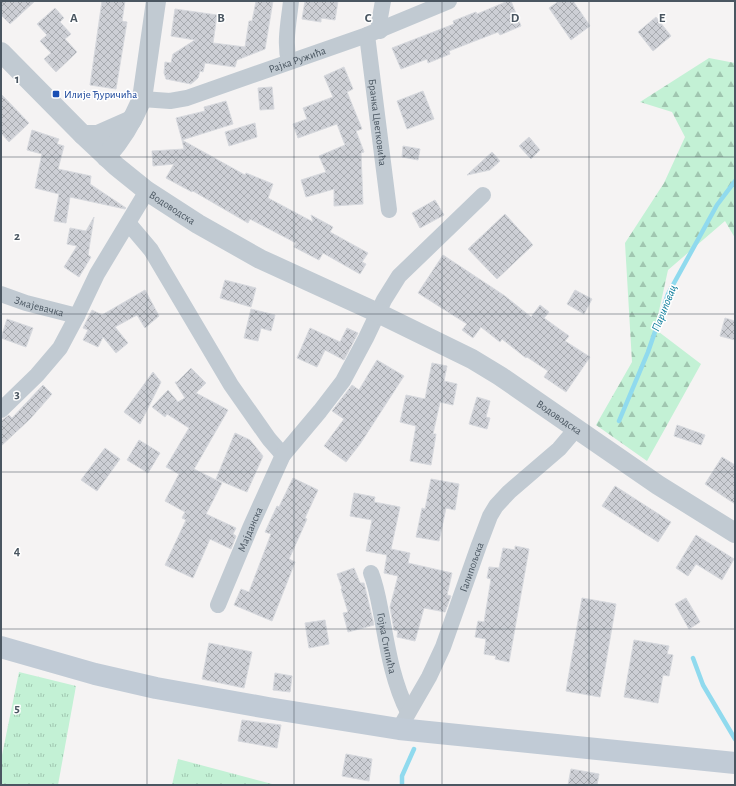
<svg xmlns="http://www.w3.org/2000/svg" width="736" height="786" font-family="'Alegreya Sans',sans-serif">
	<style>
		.grass { fill: url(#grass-tufts) }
		.forest { fill: url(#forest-firs) }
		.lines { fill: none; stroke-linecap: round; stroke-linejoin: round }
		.stream { stroke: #90daee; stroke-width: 4.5 }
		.building { fill: url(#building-cross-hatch); stroke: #d7d9de }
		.minor { stroke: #c1cad2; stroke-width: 16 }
		.tertiary { stroke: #c1cad2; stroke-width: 20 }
		.secondary { stroke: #c1cbd6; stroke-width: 22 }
		.grid { fill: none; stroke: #4a5661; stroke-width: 1; stroke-opacity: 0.55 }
		.transit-dot { fill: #1a4fb4; stroke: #fff; stroke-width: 1.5 }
		.labels { text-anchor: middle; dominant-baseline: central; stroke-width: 3; stroke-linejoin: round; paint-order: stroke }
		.street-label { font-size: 11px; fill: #4a5661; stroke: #fff }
		.transit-label { font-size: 11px; fill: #164399; stroke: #fff; text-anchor: start }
		.water-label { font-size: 12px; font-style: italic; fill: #0c7c9b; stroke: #fff }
		.grid-label { font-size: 13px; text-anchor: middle; font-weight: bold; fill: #4a5661; stroke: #fff; stroke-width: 3; stroke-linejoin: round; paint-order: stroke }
	</style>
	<defs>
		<pattern id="grass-tufts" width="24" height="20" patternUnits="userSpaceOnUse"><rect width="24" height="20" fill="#c3f1d5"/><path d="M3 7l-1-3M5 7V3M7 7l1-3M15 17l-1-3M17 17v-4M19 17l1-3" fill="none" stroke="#a0c6b0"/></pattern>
		<pattern id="forest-firs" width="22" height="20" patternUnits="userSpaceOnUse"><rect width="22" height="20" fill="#c3f1d5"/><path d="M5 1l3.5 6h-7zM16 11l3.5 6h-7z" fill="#a0c6b0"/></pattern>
		<pattern id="building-cross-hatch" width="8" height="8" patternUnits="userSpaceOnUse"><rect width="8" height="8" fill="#cdcfd5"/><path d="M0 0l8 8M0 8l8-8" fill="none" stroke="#a8abb0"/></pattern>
	</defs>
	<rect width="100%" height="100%" fill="#f5f3f3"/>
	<g class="grass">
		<polygon points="19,672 76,686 58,785 1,785 1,760"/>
		<polygon points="178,759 276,785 172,785"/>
	</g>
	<polygon class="forest" points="709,58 735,63 735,238 725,221 668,270 655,329 701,364 647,461 596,425 632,362 625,243 664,183 685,137 672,112 640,102"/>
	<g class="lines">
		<g class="stream">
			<polyline points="619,421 648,352 668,294 717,205 735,181"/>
			<polyline points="693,658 703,685 735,739"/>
			<polyline points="402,785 402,776 414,749"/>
		</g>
	</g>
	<g class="building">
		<polygon points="1,1 35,1 10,24 1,15"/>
		<polygon points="102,1 125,1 122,21 127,22 116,89 90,85"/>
		<polygon points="256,1 273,1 265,49 237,60 235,67 205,63 203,72 200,71 198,78 191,84 166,79 164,73 165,62 171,63 173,54 195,40 171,36 175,9 217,15 213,43 245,47 249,21 252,21"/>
		<polygon points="305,1 338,1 335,20 321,18 321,22 302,19"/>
		<polygon points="508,1 511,1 521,26 500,35 498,32 449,51 450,54 428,63 427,59 401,69 392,48 454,24 453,21 476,12 477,14"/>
		<polygon points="559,1 573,1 590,26 571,40 549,8"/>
		<polygon points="55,8 64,18 60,22 71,34 65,39 77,52 56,72 44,59 51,53 40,41 47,35 37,24"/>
		<polygon points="656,17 671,36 653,51 638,32"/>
		<polygon points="344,67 353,89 347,92 362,129 356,131 364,152 361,153 363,204 334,206 334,189 306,197 301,180 326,172 319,156 345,145 337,124 298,138 293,124 307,119 303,108 333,97 324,76"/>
		<polygon points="272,87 274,109 260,110 258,88"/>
		<polygon points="423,91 434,119 407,129 397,101"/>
		<polygon points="1,94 29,123 9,142 1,133"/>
		<polygon points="226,101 233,124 182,140 176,118 205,111 204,107"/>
		<polygon points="255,123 257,137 229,146 225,132"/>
		<polygon points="32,130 59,139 57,144 64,146 58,169 91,176 90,184 126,208 125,209 70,197 66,223 54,221 59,194 35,188 42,154 27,150"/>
		<polygon points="529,137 540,150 531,159 519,146"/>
		<polygon points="182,140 245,175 246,173 273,184 268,198 313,222 311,215 333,227 330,232 368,253 362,262 366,264 360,274 323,253 319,260 294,247 296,243 250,219 248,223 193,191 192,192 166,178 174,164 153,166 152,151 184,149"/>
		<polygon points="403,146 420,149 418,160 402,157"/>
		<polygon points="492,152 500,161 490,170 467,175"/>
		<polygon points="435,200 444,215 420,228 412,213"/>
		<polygon points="505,214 533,245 497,279 468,249"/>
		<polygon points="94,217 88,255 91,257 79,277 64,267 77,246 67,244 70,228 86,231"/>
		<polygon points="443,255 505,296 531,317 540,305 549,312 544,318 569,336 565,341 590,357 566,392 544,377 548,371 527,357 526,358 502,339 500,342 481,327 473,338 462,330 467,324 418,293"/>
		<polygon points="225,280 256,288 251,307 220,298"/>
		<polygon points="145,290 159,316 145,328 137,315 115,327 128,343 116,353 103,337 98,347 83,340 88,330 83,328 92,310 102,315"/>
		<polygon points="575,290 592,299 584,314 567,304"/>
		<polygon points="251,309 275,315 271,331 261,328 258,341 244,338"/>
		<polygon points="725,318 735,321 735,340 720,336"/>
		<polygon points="7,319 33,328 26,347 1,338"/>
		<polygon points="310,328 340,342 347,328 358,333 344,360 325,350 317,367 297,358"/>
		<polygon points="377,360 404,376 360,444 346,462 324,446 344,419 332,411 352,385 359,390"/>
		<polygon points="432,363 447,366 444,381 457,384 453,405 440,402 433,434 436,434 431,465 410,461 416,426 400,422 406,395 425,399"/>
		<polygon points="191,368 206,383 196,393 228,410 194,469 222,483 206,514 236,528 233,534 236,536 231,549 210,539 193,578 165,565 186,520 182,518 185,512 165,501 179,474 166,467 189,428 167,414 165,417 152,407 168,390 178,402 185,398 175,382 177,382"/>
		<polygon points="153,372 161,382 140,424 124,412"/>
		<polygon points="43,385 52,394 30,419 1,446 1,421 9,415 12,418"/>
		<polygon points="477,397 490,401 486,417 490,418 487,429 469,424"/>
		<polygon points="677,425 705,435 701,445 674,436"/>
		<polygon points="235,433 250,440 263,456 247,492 216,479"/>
		<polygon points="139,440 160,453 148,473 127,460"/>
		<polygon points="105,448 120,459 97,491 81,480"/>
		<polygon points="722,457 735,465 735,504 705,484"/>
		<polygon points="293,478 318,490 305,518 307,519 289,559 295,562 272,621 234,605 241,589 249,592 271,534 265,532 277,506 279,507"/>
		<polygon points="431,479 459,484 455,510 446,508 439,541 416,537 422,508 425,509"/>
		<polygon points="615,486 671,522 658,542 602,506"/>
		<polygon points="354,493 375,497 374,502 400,507 391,549 410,553 408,563 452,573 447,595 451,596 445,612 424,608 415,641 397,637 398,631 394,630 390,607 398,576 384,573 387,555 366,551 372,520 350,516"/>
		<polygon points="696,535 734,559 722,580 696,564 688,576 676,568"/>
		<polygon points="515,546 529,549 509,662 495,659 496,656 484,654 486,639 475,637 478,621 484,622 491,579 487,578 489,567 499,568 503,548 515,550"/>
		<polygon points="354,568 360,583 364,583 374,625 348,632 343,613 348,612 341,589 342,588 337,574"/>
		<polygon points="582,598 616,604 600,697 566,691"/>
		<polygon points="686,598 700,622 689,629 675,604"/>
		<polygon points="325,620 329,644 309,648 305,623"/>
		<polygon points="634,640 669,646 667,654 673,655 669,676 663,675 658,703 624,697"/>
		<polygon points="209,643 252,652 244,688 202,679"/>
		<polygon points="275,673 292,676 290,692 273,690"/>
		<polygon points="242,720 281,725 277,748 238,741"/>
		<polygon points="346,754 372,759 369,781 342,776"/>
		<polygon points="571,769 599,774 597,785 568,785"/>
	</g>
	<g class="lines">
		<g class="minor">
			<polyline points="380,31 379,23 383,1"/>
			<path id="s1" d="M367,35L389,210"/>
			<path d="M289,62C284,42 289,21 291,1"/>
			<path id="s2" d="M142,99L170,101L187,98L367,35L449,1"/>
			<polyline points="129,224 151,250 231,385 269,439 283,455"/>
			<path id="s3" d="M1,294L26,303L77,316"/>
			<polyline points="1,410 37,375 60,348 77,316 97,274 147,191"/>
			<path id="s4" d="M371,573C377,588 379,603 382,618C388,651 393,682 408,712"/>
			<path id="s5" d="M218,605L250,528L283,455L320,411L343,381L366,338L384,300L399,276L483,195"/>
			<path id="s6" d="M399,729L429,677L443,647L479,545L490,516L496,506L509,492L559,449L576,429"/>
		</g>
		<g class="tertiary">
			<path id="s7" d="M1,52L83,135L116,166L147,191L198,224L260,259L378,313L472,359L500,376L658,485L735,533"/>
			<polyline points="83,135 98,135 132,120"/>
			<path d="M106,157C121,140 133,120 142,99L156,1"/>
		</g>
		<polyline class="secondary" points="1,647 95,674 156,688 268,708 399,729 735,763"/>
	</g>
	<path class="grid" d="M147,1V785M294,1V785M442,1V785M589,1V785M1,157H735M1,314H735M1,472H735M1,629H735"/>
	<rect class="transit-dot" x="52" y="90" width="8" height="8" rx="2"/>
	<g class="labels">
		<g class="street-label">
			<text stroke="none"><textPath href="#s2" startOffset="162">Рајка Ружића</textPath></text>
			<text stroke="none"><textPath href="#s1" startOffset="88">Бранка Цветковића</textPath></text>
			<text stroke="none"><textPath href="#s7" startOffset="232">Водоводска</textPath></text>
			<text stroke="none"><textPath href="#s3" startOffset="40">Змајевачка</textPath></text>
			<text stroke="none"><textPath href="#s7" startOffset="673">Водоводска</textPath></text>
			<text stroke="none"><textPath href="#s5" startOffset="82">Мајданска</textPath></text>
			<text stroke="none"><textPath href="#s6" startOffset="178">Галипољска</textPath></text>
			<text stroke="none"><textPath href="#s4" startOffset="72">Гојка Стипића</textPath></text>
		</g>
		<g class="transit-label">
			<text x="64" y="94">Илије Ђуричића</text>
		</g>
		<g class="water-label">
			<text transform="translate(664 308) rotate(-68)">Париповац</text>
		</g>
	</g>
	<g class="grid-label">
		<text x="74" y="22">A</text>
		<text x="221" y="22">B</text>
		<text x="368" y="22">C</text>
		<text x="515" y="22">D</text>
		<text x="662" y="22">E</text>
		<text x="17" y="83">1</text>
		<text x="17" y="240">2</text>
		<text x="17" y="398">3</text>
		<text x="17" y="555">4</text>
		<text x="17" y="712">5</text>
	</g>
	<rect width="736" height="786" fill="none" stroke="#4a5661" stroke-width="4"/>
</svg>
